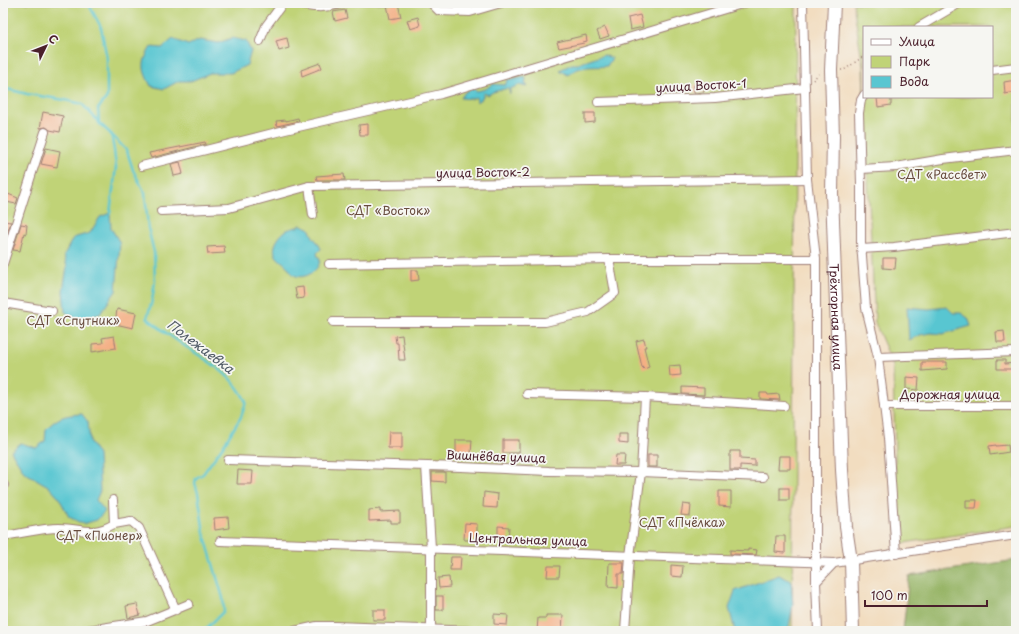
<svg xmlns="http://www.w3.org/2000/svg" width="1019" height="634" font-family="'Playpen Sans',sans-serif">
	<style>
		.green { fill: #c0d377; stroke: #857951 }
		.forest { fill: #98b568; stroke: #716a4a }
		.water { fill: #59c6d1; stroke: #52727e }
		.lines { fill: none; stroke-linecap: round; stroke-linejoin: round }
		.stream { stroke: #59c6d1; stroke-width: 2.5 }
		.building { fill: #f4af84 }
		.minor-casing { stroke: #9e7e76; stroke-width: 10 }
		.highway-casing { stroke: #9e7e76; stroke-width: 14 }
		.path { stroke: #9e7e76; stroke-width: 1.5; stroke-dasharray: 1 3; stroke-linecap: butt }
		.minor { stroke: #fff; stroke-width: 8 }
		.highway { stroke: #fff; stroke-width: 12 }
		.labels { text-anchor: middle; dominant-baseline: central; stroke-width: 3.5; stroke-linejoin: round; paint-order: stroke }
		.street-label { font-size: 12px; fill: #4a1f2b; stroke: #f6f6f2 }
		.park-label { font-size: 12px; fill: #684c3e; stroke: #f6f6f2 }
		.water-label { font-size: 13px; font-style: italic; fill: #4f5965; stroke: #f6f6f2 }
	</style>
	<rect width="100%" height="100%" fill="#f6f6f2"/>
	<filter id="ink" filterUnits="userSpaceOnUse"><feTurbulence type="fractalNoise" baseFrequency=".025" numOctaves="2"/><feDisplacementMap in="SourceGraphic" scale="8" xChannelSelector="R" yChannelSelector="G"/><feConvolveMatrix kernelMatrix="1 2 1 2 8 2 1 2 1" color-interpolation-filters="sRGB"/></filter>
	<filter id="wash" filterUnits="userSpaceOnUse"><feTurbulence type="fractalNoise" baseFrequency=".012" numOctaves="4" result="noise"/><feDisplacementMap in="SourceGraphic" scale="16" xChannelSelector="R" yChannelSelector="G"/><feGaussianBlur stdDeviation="0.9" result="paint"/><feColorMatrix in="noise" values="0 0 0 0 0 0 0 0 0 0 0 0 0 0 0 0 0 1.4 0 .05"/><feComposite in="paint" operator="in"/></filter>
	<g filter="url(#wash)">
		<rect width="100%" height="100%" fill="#f2ddc0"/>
		<g class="green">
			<polygon points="3,3 796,3 792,631 3,631"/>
			<polygon points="853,3 1016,3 1016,526 897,544 893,365 875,323 864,97 992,97 992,27 864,27 864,96 863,66"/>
		</g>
		<polygon class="forest" points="1016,560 1016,631 903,631 909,576"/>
		<g class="water">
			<path d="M232,38L246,41L251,51L247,65L231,73H210L191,81H179L164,89L151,86C142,70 141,63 151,47L162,48L173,39L188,45L200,40L218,43Z"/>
			<path d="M604,55L612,58L607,66C592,68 581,64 568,75L560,70L572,64H578Z"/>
			<polygon points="525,77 526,79 525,84 528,86 527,87 519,85 510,89 510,94 508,88 493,92 488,95 484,93 482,98 477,102 476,97 471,99 461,98 465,92 473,88 477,91 486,89 492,84 505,85 508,79 511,80"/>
			<polygon points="110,213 111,228 120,243 116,291 100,314 79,320 65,312 63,291 67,267 64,255 73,238 90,233 100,217"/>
			<path d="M301,225L309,228L313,237L318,243L321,249L317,253L318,257L320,258C321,270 304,281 294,275C290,272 289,268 286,265C283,262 279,260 277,257C270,248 279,235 287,230C291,228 297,228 301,225Z"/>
			<polygon points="907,307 929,309 947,307 953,313 961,313 968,318 971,326 943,334 931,333 920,335 909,340"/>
			<path d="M82,414L88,422L90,442L98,455L100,491L96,500L105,511L97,520L83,524L69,517L59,498L48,486L24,472L11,451L21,443L36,448L45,441L46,429C58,417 64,415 82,414Z"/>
			<polygon points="779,575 791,581 793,605 788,631 735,631 729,608 735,591"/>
		</g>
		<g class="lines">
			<g class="stream">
				<polyline points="88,3 101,27 107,59 107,97 98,109 99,123 111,134 114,150 116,167 110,213"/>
				<polyline points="3,88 27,94 65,100 82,104 99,122"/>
				<path d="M111,134L127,151L133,170L145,193L148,228L154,252L155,281L152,301L147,318C158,327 170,336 182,344C207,361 233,373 246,402L241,417L223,446L203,474L196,478L195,483L198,493L204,533L223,598L224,611L204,631"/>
			</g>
		</g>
		<g id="blocks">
			<g class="building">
				<polygon points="398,3 401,17 390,19 387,5"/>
				<polygon points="345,10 347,18 335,21 333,12"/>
				<polygon points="640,15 643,27 630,30 628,18"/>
				<polygon points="418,17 420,26 410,29 407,20"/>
				<polygon points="605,27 609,36 600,39 597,31"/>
				<polygon points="586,35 587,41 583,42 584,43 559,48 557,42"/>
				<polygon points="287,38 289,48 279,51 276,41"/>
				<polygon points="320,63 322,68 302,76 301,70"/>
				<polygon points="1016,80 1016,92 1005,94 1004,82"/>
				<polygon points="704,84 704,92 694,93 694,85"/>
				<polygon points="891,97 891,105 878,107 877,98"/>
				<polygon points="43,112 63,116 60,132 50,130 46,127 40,128"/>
				<polygon points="585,113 595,113 595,122 585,123"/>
				<polygon points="298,118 299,121 277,126 276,121 286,120 286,121"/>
				<polygon points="368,124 368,135 360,135 359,125"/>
				<polygon points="205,142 206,144 151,158 149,153"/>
				<polygon points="46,148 60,151 57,167 41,164"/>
				<polygon points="180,162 183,174 174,176 171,164"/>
				<polygon points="344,174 345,180 317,180 316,176"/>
				<polygon points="8,194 18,198 16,204 6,202"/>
				<polygon points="3,221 11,222 3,246"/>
				<polygon points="21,224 27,225 26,234 24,233 20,251 13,250"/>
				<polygon points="224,246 225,253 208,254 207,247"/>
				<polygon points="883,258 896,258 895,269 883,268"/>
				<polygon points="411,270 418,270 419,280 411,281"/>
				<polygon points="303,287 304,298 297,299 295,288"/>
				<polygon points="117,309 136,313 133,328 115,324"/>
				<polygon points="1004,331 1005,342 997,342 996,332"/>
				<polygon points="402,335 405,360 399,360 398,343 396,343 395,336"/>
				<polygon points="114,336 116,348 92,352 92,344 103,343 102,338"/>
				<polygon points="644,339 646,347 644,347 649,367 644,369 642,367 636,341"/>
				<polygon points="997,360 1005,360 1005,364 1016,363 1016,369 997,369"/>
				<polygon points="922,362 947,362 947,369 922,371"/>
				<polygon points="680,365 681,375 670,376 669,366"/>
				<polygon points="906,377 919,378 918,390 906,389"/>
				<polygon points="682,387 704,388 704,395 682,394"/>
				<polygon points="760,393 767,393 768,395 779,394 780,400 760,399"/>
				<polygon points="389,432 402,432 402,448 388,448"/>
				<polygon points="619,434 628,434 628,444 619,443"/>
				<polygon points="456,440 472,440 471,454 456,453"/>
				<rect x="503" y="440" width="16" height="13"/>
				<polygon points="996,445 996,446 1008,445 1009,452 990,455 989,446"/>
				<polygon points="730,451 740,451 740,459 755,460 755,466 740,465 740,470 730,470"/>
				<polygon points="616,455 625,455 624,465 615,465"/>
				<rect x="648" y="455" width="9" height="12"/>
				<polygon points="779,456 790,456 790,469 778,469"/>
				<polygon points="238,470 253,471 252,484 237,484"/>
				<polygon points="432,472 445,472 445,482 432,481"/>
				<rect x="780" y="488" width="9" height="12"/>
				<polygon points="719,491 731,491 731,507 719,506"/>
				<polygon points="484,492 498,494 497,508 483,507"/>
				<polygon points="966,500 977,500 976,508 966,508"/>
				<polygon points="683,504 691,505 690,516 681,515"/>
				<polygon points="380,509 380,512 400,511 400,523 391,523 391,520 369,521 369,510"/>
				<polygon points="228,517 229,528 215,530 214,518"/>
				<polygon points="465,523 477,524 477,540 464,540"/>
				<polygon points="498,526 509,527 508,540 498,540"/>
				<polygon points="776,536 785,536 785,553 775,552"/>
				<polygon points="748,549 757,550 756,555 730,554 730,550 748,551"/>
				<polygon points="451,557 461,557 460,570 450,570"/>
				<polygon points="609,563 624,563 623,574 618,574 618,588 608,587"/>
				<polygon points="671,565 683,566 682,577 671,576"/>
				<polygon points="548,566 560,566 559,577 547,577"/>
				<polygon points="449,577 450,587 439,588 438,578"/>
				<rect x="436" y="596" width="7" height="14"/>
				<polygon points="137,604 140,615 128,618 126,606"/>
				<rect x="373" y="610" width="12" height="10"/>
				<polygon points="494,614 508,615 507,625 494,624"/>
				<polygon points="546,615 563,615 562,631 537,631 538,618 546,618"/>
			</g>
		</g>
	</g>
	<g filter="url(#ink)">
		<use href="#blocks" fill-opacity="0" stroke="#9e7e76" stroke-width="1"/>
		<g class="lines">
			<defs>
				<g id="minor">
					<path d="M292,3C314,8 323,9 344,3"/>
					<polyline points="431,3 439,11 470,12 501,3"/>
					<polyline points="803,3 807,179 816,259 816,582"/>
					<polyline points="919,27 960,3"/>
					<polyline points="260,41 266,26 283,3"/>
					<polyline points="992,70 1016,67"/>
					<polyline points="864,95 861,100 859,113 861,184 861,243 866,308 878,357 888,438 896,554"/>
					<polyline points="598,102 715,98 805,88"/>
					<polyline points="142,166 285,130 441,94 745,3"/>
					<polyline points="861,169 896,167 943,159 1016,150"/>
					<polyline points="309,186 313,215"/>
					<polyline points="161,211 229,208 309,186 807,179"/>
					<polyline points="861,249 894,247 1016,232"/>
					<polyline points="3,264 45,132"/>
					<polyline points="329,264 609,259 816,259"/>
					<polyline points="3,303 52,311"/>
					<polyline points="333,322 545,322 588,312 615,293 609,259"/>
					<polyline points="878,357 1016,352"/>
					<polyline points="527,394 645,397 784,406"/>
					<polyline points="884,406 1016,406"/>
					<polyline points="228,460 461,467 549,471 641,472 763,477"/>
					<polyline points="426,466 431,548 431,629"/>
					<polyline points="3,485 4,485"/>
					<polyline points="114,524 131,521 139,528 176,610"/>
					<path d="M3,536C21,534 41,528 59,528C82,528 91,537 114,524L113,500"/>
					<polyline points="220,541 834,563"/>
					<polyline points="82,631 147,621 189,604"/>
					<polyline points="294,631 317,626 335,626 477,631"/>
					<polyline points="625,631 630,556 641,472 645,397"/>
					<polyline points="818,631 816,582 834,563 1016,535"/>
				</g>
				<g id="highway">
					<path id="s1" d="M834,3L831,70L833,137L832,193L842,470L846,527L851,561L853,631"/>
				</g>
			</defs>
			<use href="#minor" class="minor-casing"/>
			<use href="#highway" class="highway-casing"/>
			<g class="path">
				<polyline points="841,70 844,70 864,56"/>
				<polyline points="813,80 821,71"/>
			</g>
			<use href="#minor" class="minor"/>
			<use href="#highway" class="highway"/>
		</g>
	</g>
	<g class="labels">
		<g class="street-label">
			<text transform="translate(701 85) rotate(-3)">улица Восток-1</text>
			<text transform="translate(483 172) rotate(-1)">улица Восток-2</text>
			<text stroke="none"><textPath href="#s1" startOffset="314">Трёхгорная улица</textPath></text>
			<text x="950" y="394">Дорожная улица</text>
			<text transform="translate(496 456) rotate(2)">Вишнёвая улица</text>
			<text transform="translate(528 539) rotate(2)">Центральная улица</text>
		</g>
		<g class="park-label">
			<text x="942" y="174">СДТ «Рассвет»</text>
			<text x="388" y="210">СДТ «Восток»</text>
			<text x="73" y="320">СДТ «Спутник»</text>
			<text x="682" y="522">СДТ «Пчёлка»</text>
			<text x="99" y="535">СДТ «Пионер»</text>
		</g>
		<g class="water-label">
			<text transform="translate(201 346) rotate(37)">Полежаевка</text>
		</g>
	</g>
	<rect width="1019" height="634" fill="none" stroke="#f6f6f2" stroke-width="16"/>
	<rect x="863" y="26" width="130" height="72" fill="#f6f6f2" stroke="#b1a0a2"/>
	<rect x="871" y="39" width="20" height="6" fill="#ffffff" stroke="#b1a0a2"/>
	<text x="899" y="46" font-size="12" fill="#4a1f2b">Улица</text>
	<rect x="871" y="56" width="20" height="12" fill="#c0d377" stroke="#b1a0a2"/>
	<text x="899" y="66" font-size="12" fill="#4a1f2b">Парк</text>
	<rect x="871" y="76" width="20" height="12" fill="#59c6d1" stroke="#b1a0a2"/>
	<text x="899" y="86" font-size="12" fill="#4a1f2b">Вода</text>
	<g transform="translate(46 46) rotate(47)" stroke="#f6f6f2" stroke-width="3" paint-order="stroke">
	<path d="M0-3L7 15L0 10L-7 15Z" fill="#4a1f2b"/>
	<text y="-6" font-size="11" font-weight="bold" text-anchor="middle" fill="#4a1f2b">С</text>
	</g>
	<path d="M865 600v6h122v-6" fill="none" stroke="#4a1f2b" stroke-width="2"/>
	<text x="871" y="600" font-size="12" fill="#4a1f2b" stroke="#f6f6f2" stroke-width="3" paint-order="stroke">100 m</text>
</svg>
